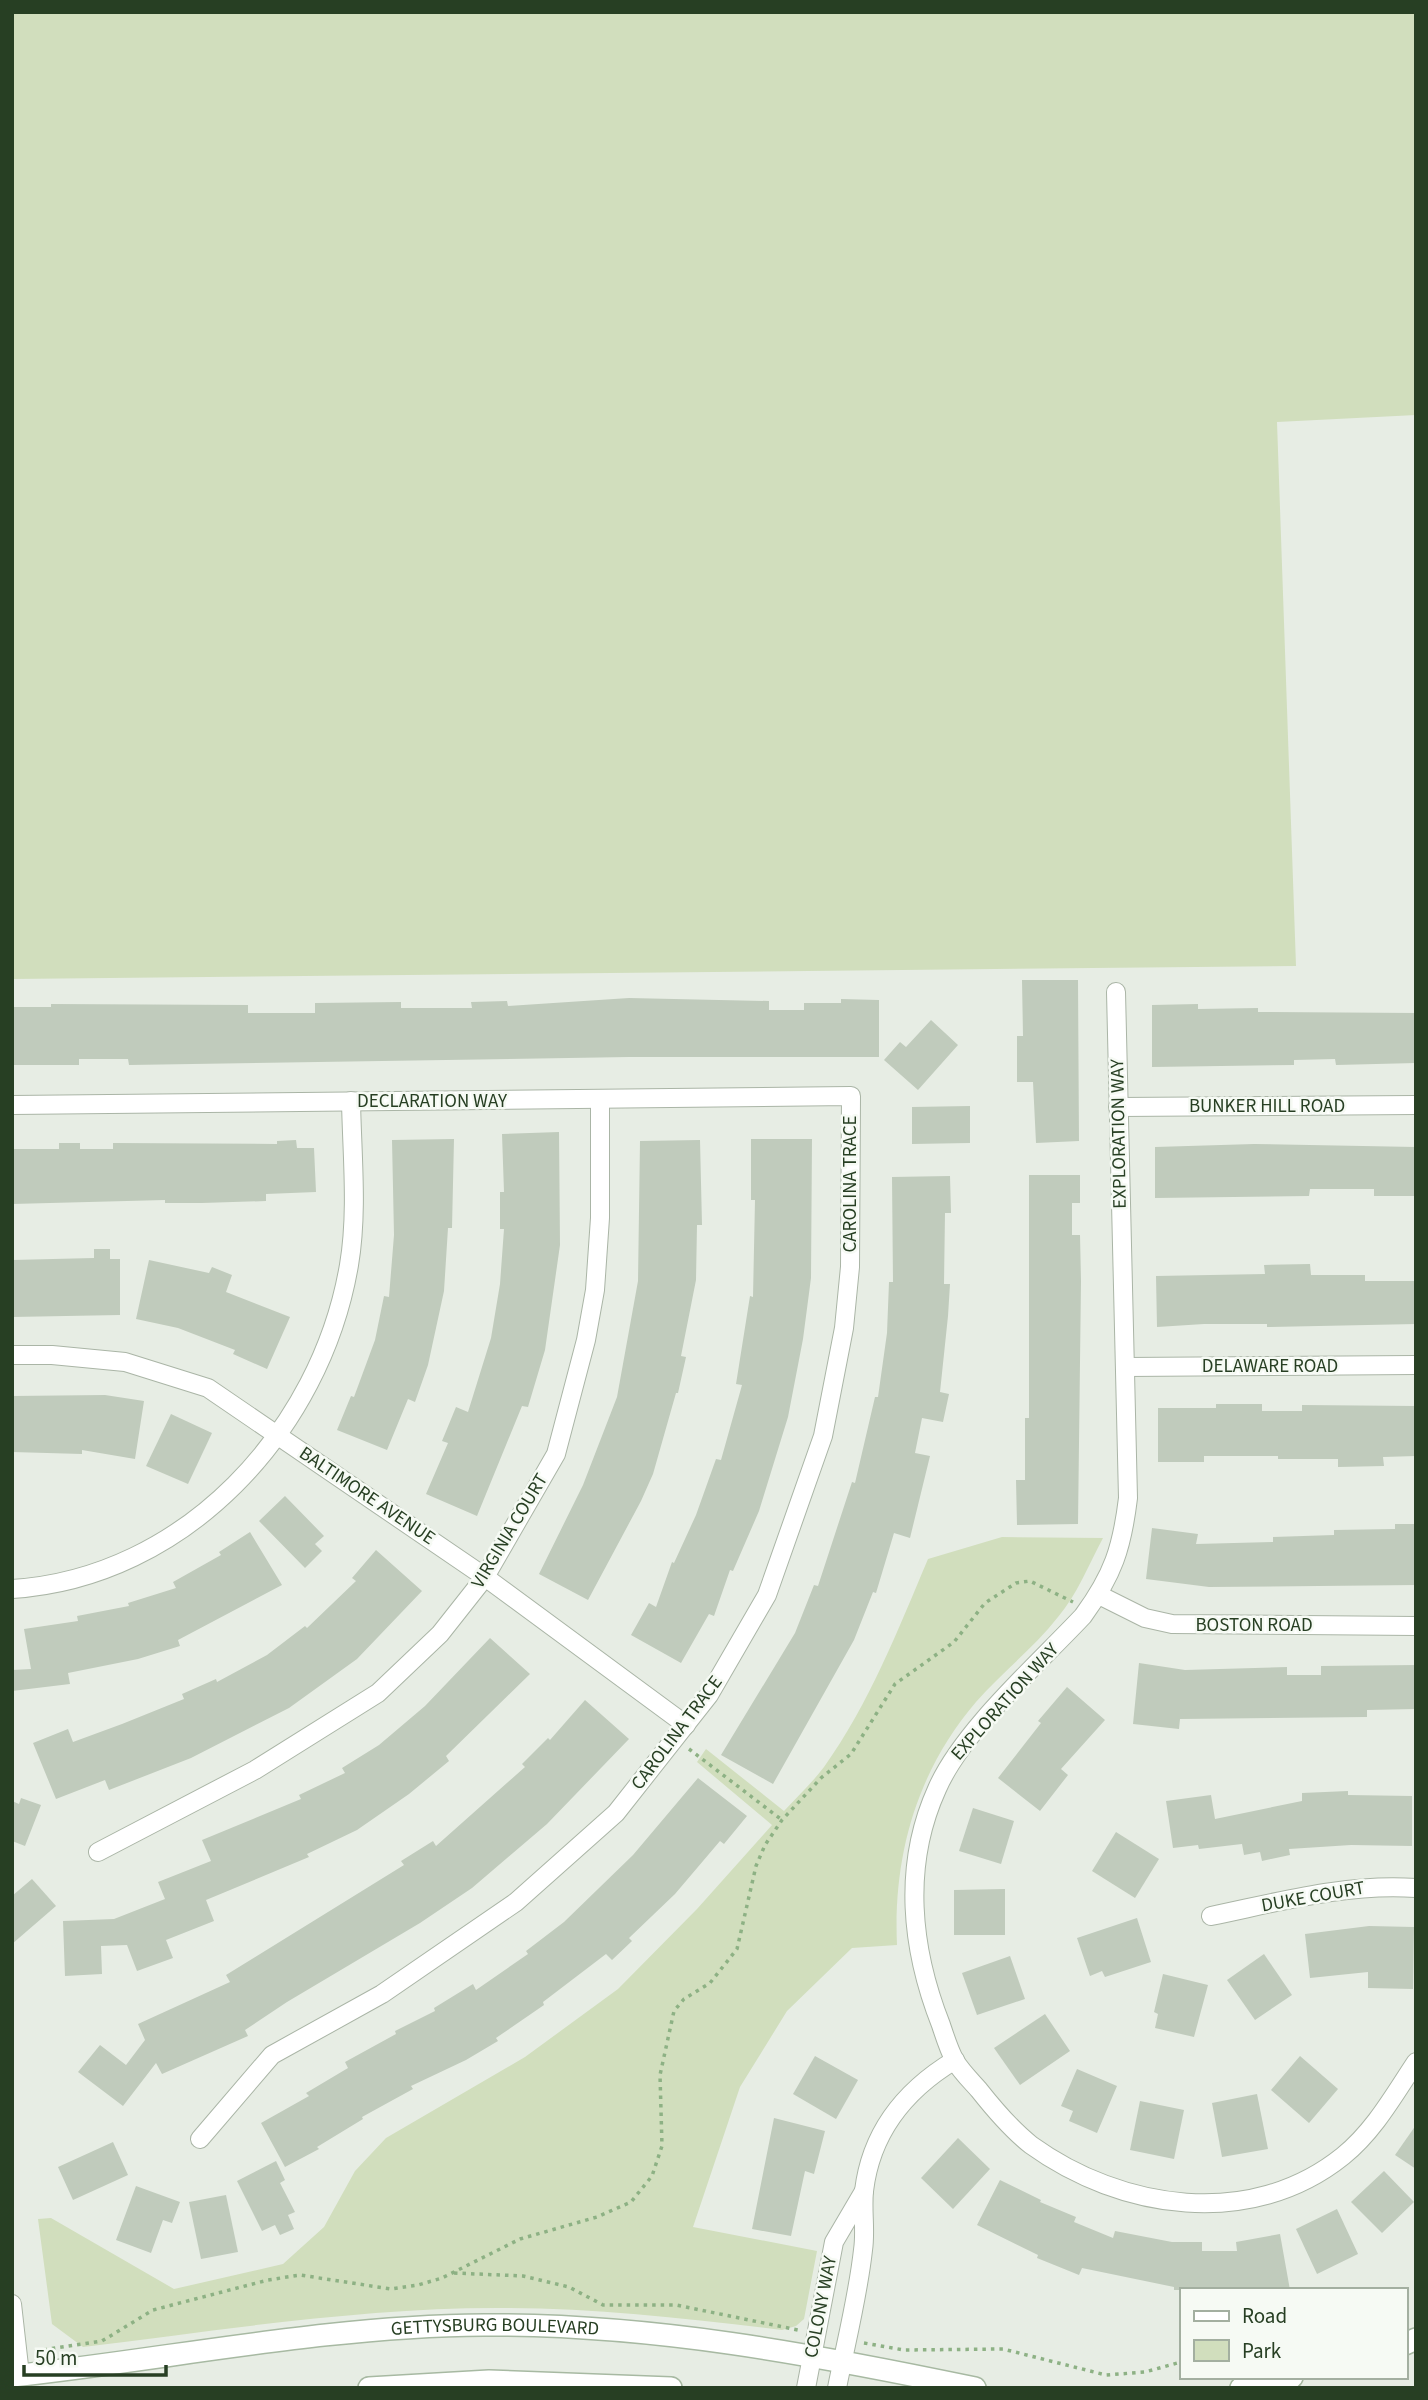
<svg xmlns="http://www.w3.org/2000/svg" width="1428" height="2400" font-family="'Source Sans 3',sans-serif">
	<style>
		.green { fill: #d1debd }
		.building { fill: #c0cbbc }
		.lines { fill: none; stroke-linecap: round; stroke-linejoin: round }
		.street-casing { stroke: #aab5a6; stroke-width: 20 }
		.secondary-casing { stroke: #a7b9a2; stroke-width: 24 }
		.path { stroke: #8db184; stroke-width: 3.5; stroke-dasharray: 3.5 5; stroke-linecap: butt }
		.street { stroke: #fff; stroke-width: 18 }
		.secondary { stroke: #fff; stroke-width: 21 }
		.labels { text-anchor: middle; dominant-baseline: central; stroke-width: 5; stroke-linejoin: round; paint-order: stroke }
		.street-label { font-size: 19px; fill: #273f23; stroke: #f6faf4 }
	</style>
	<rect width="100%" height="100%" fill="#e7ede4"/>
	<g class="green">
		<polygon points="12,12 1416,12 1416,415 1277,422 1296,966 12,979"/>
		<path d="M1002,1537L1103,1538C1089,1564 1077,1595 1058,1617C1034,1648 1002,1672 976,1702C917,1771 893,1855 897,1945L852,1948L787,2011L740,2087L693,2227L817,2251L804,2319L796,2326L782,2330C690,2319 599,2308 506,2308C365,2307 223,2330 83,2347L52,2324L38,2219L51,2218L174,2289L283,2264L324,2227L355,2171L386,2138L525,2057L618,1989L697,1909L772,1825L697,1762L706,1749L784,1811C797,1797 812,1783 824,1767C869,1704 898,1630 928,1559Z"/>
	</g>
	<g class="building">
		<polygon points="1022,980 1078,980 1079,1141 1036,1143 1033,1082 1017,1082 1017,1036 1023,1036"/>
		<polygon points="629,998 769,1001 769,1010 804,1010 804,1003 841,1003 841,999 879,1000 879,1057 629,1057 129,1065 128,1059 79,1059 79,1065 12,1065 12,1007 51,1007 51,1004 248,1005 248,1013 315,1013 315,1003 401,1002 401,1008 472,1008 471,1002 507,1001 508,1006"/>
		<polygon points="1198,1004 1198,1009 1258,1008 1258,1012 1416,1013 1416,1063 1336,1065 1335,1059 1294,1060 1294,1065 1152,1067 1152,1005"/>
		<polygon points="931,1020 958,1045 918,1090 884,1060 900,1042 906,1047"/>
		<polygon points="970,1106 970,1143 912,1144 912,1107"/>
		<polygon points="559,1132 560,1245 545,1350 528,1407 522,1406 477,1516 426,1494 448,1443 442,1441 456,1407 468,1412 491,1338 500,1284 504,1229 500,1229 500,1192 504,1192 502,1134"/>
		<polygon points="454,1139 452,1228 448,1228 444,1291 428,1365 415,1402 408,1399 387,1450 337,1430 351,1396 354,1397 375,1340 384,1296 389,1297 394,1235 392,1140"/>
		<polygon points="751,1139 812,1139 811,1278 803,1339 788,1417 759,1511 733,1571 730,1570 714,1616 709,1614 681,1663 631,1635 649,1603 656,1607 672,1562 674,1563 696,1515 716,1459 721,1460 742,1385 736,1384 750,1296 753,1297 755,1200 751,1200"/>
		<polygon points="296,1140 297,1148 314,1148 316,1192 266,1194 266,1201 202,1203 165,1203 165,1200 12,1204 12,1149 59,1149 59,1143 80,1143 80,1149 113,1149 113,1143 277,1144 277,1141"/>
		<polygon points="700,1140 702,1225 697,1225 696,1280 681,1356 686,1357 678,1393 676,1393 653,1474 641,1501 588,1600 539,1574 583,1485 617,1397 638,1281 640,1141"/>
		<polygon points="1254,1144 1416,1147 1416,1196 1374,1196 1374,1189 1310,1189 1309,1196 1155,1198 1155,1147"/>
		<polygon points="1029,1175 1080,1175 1080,1203 1072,1203 1072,1235 1080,1235 1081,1281 1078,1524 1017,1525 1016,1480 1025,1480 1025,1418 1029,1418"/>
		<polygon points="950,1176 951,1213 945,1213 944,1284 950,1284 948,1316 940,1392 949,1394 943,1422 922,1418 915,1453 930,1456 910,1538 894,1533 876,1593 873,1592 854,1640 773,1784 721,1755 795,1633 814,1585 818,1586 852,1482 855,1483 875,1397 878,1397 887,1333 889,1282 893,1282 892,1177"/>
		<polygon points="94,1249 110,1249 110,1259 120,1259 120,1315 12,1317 12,1260 94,1258"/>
		<polygon points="149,1260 209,1273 212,1267 232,1275 226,1292 290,1317 267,1369 233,1354 235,1350 178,1328 136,1319"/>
		<polygon points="1310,1264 1311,1275 1365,1275 1365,1281 1416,1281 1416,1324 1267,1327 1267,1324 1204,1324 1157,1327 1156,1276 1265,1274 1264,1265"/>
		<polygon points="105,1395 144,1401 135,1459 82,1450 82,1454 12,1452 12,1396"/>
		<polygon points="1216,1404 1262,1404 1262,1411 1302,1411 1302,1405 1416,1406 1416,1456 1383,1457 1384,1466 1338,1467 1338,1459 1278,1459 1278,1456 1204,1456 1204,1462 1158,1462 1158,1408 1216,1408"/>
		<polygon points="171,1414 212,1433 188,1484 146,1466"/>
		<polygon points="285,1496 324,1536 315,1544 322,1551 305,1568 259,1521"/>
		<polygon points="1395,1524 1416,1524 1416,1585 1209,1587 1146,1579 1152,1528 1198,1534 1196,1544 1273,1542 1273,1537 1334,1535 1334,1530 1395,1529"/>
		<polygon points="250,1532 282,1585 178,1640 180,1646 138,1659 68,1673 70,1684 12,1691 12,1670 31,1669 24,1629 78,1621 77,1616 129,1606 128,1603 176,1588 173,1582 221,1555 219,1552"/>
		<polygon points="376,1550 422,1591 357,1659 289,1708 191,1758 109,1790 105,1780 56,1799 33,1743 68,1729 73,1742 122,1724 184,1699 182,1694 216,1679 217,1682 267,1655 305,1626 307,1628 356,1581 352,1578"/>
		<polygon points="490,1638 530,1674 446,1756 449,1761 409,1794 357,1830 307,1854 309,1857 206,1900 214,1921 166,1940 173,1958 137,1971 127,1945 101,1946 102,1974 65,1976 63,1921 114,1919 165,1899 158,1882 211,1861 202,1840 301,1799 299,1795 345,1773 342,1768 379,1745 425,1706"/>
		<polygon points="1139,1663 1185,1670 1287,1667 1287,1675 1321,1675 1321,1666 1416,1665 1416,1709 1367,1710 1367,1717 1180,1719 1179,1729 1133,1724"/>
		<polygon points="1067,1687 1105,1720 1061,1769 1068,1775 1040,1811 998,1778 1041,1723 1038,1721"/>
		<polygon points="585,1700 629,1739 547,1824 472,1888 420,1923 287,2002 245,2030 248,2036 162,2074 156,2063 123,2106 78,2072 100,2045 126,2065 145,2040 138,2024 230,1982 226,1975 404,1865 401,1861 433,1841 436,1846 525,1767 522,1764 548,1738 550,1740"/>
		<polygon points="698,1778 747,1816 724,1844 720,1841 675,1894 629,1938 632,1941 612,1960 606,1954 543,2002 544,2005 496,2038 498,2041 466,2060 411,2086 413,2089 362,2117 363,2119 317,2147 319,2149 285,2167 261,2123 309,2096 306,2093 348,2068 345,2062 396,2034 395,2031 435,2011 434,2008 473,1984 476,1990 528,1954 526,1951 564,1922 633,1855"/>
		<polygon points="1348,1791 1348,1795 1412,1796 1412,1846 1351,1845 1289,1849 1290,1855 1262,1861 1260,1852 1244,1855 1242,1844 1199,1849 1198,1845 1173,1848 1166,1801 1211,1795 1215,1819 1302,1801 1302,1793"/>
		<polygon points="21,1798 41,1805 25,1846 12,1841 12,1801 19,1804"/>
		<polygon points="973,1808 1014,1821 1001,1864 959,1851"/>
		<polygon points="1116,1832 1159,1859 1135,1898 1092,1871"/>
		<polygon points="32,1879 56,1906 12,1944 12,1896"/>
		<polygon points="1005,1889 1005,1935 954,1935 954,1890"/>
		<polygon points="1137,1918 1151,1962 1105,1977 1102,1971 1090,1976 1077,1938"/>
		<polygon points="1369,1926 1414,1927 1413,1989 1368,1988 1368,1972 1310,1978 1305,1934"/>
		<polygon points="1264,1954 1292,1995 1255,2020 1227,1980"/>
		<polygon points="1010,1956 1025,1999 977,2015 962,1973"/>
		<polygon points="1163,1974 1208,1985 1194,2037 1155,2028 1158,2014 1154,2012"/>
		<polygon points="1045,2014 1070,2051 1020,2085 994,2048"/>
		<polygon points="815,2056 858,2080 836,2119 793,2094"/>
		<polygon points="1300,2056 1338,2089 1309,2123 1271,2090"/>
		<polygon points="1077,2069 1117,2086 1097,2133 1069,2121 1073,2111 1061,2106"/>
		<polygon points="1257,2094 1268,2149 1222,2157 1212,2103"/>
		<polygon points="1140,2101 1184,2110 1174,2159 1130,2150"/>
		<polygon points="774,2118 825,2131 814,2174 805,2171 791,2236 752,2229"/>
		<polygon points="1416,2125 1416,2169 1395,2155"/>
		<polygon points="958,2138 990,2169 953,2209 921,2178"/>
		<polygon points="113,2142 128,2175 73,2200 58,2167"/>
		<polygon points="276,2161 285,2180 280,2183 295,2212 288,2215 294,2229 280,2235 275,2225 262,2231 237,2181"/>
		<polygon points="1384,2171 1414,2202 1382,2233 1351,2202"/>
		<polygon points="1000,2180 1041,2200 1040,2202 1076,2217 1074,2222 1113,2238 1115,2231 1172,2242 1202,2242 1202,2251 1237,2251 1236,2242 1280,2234 1290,2290 1174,2290 1174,2287 1082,2268 1079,2275 1037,2258 1038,2255 977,2225"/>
		<polygon points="136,2186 180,2202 172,2223 163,2220 151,2253 116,2240"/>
		<polygon points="226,2195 238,2252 201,2259 189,2202"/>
		<polygon points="1337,2209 1358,2254 1317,2274 1296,2229"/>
	</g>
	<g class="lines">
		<defs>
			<g id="street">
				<path d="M1116,992L1128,1498C1122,1548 1113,1575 1083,1616C1038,1664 962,1731 937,1789C902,1866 911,1949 941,2025C945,2037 949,2050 955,2061C961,2071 971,2081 979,2090C994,2109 1012,2130 1031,2145C1121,2210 1251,2230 1343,2156C1374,2131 1394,2095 1416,2062"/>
				<polyline points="12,1105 851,1096 850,1267 844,1328 823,1436 767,1595 709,1695 616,1813 516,1902 382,1994 272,2055 200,2139"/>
				<polyline points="1118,1107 1416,1105"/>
				<polyline points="12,1355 52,1355 125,1362 208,1388 485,1577 686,1725"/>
				<polyline points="1125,1367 1416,1365"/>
				<path d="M12,1589C185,1578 321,1430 349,1265C358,1212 352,1155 351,1101"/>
				<polyline points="1099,1595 1145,1618 1172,1624 1416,1626"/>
				<polyline points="98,1852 255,1770 378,1693 440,1634 485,1577 556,1454 586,1340 595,1290 600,1218 600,1099"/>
				<path d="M1211,1916C1279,1902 1346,1883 1416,1888"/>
				<polyline points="12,2304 20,2375"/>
				<polyline points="806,2388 834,2242 864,2191"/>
				<path d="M837,2388C846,2342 858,2296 863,2250C866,2231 862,2211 864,2191C871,2132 905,2090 955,2060"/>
			</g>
			<g id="secondary">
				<polyline points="1405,2344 1416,2339"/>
				<path id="s1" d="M12,2376C169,2359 326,2326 484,2325C651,2324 812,2354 975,2388"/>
				<polyline points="369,2388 489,2381 671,2388"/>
				<polyline points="1241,2388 1292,2377"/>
			</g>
		</defs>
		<use href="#street" class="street-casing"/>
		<use href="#secondary" class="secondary-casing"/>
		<g class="path">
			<polyline points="689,1749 782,1820"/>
			<polyline points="454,2273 523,2276 569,2287 603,2305 676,2305 798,2330"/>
			<polyline points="864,2343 904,2350 1003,2349 1106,2375 1145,2372 1181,2362"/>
			<polyline points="35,2351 102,2341 153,2310 268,2280 300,2275 391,2289 418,2285 442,2278 520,2239 597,2217 631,2202 652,2176 662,2146 660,2075 674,2011 684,1999 710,1983 737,1949 756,1866 765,1845 782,1820 821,1778 851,1754 895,1684 954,1642 985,1603 1016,1583 1030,1581 1073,1602"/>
		</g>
		<use href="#street" class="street"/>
		<use href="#secondary" class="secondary"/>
	</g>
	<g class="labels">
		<g class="street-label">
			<text x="432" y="1101">DECLARATION WAY</text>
			<text x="1267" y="1106">BUNKER HILL ROAD</text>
			<text transform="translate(1119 1134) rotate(-91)">EXPLORATION WAY</text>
			<text transform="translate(850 1184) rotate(-90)">CAROLINA TRACE</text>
			<text x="1270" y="1366">DELAWARE ROAD</text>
			<text transform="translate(367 1496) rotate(34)">BALTIMORE AVENUE</text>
			<text transform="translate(510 1531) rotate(-59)">VIRGINIA COURT</text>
			<text x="1254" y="1625">BOSTON ROAD</text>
			<text transform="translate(1005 1702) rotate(-48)">EXPLORATION WAY</text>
			<text transform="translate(677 1733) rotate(-53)">CAROLINA TRACE</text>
			<text transform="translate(1313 1897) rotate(-10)">DUKE COURT</text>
			<text transform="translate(821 2307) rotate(-79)">COLONY WAY</text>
			<text stroke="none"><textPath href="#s1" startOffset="486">GETTYSBURG BOULEVARD</textPath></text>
		</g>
	</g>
	<rect width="1428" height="2400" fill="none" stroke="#273f23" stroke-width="28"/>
	<rect x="1180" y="2288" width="228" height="91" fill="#f6faf4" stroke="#a3afa0" stroke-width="2"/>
	<rect x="1194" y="2311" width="35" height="10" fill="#ffffff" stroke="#a3afa0" stroke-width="2"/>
	<text x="1242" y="2323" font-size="21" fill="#273f23">Road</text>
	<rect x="1194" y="2340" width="35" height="21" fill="#d1debd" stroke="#a3afa0" stroke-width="2"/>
	<text x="1242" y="2358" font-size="21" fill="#273f23">Park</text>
	<path d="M24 2365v10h142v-10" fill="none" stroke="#273f23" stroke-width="3.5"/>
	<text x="35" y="2365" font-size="21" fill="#273f23" stroke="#f6faf4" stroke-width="5" paint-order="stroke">50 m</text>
</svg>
